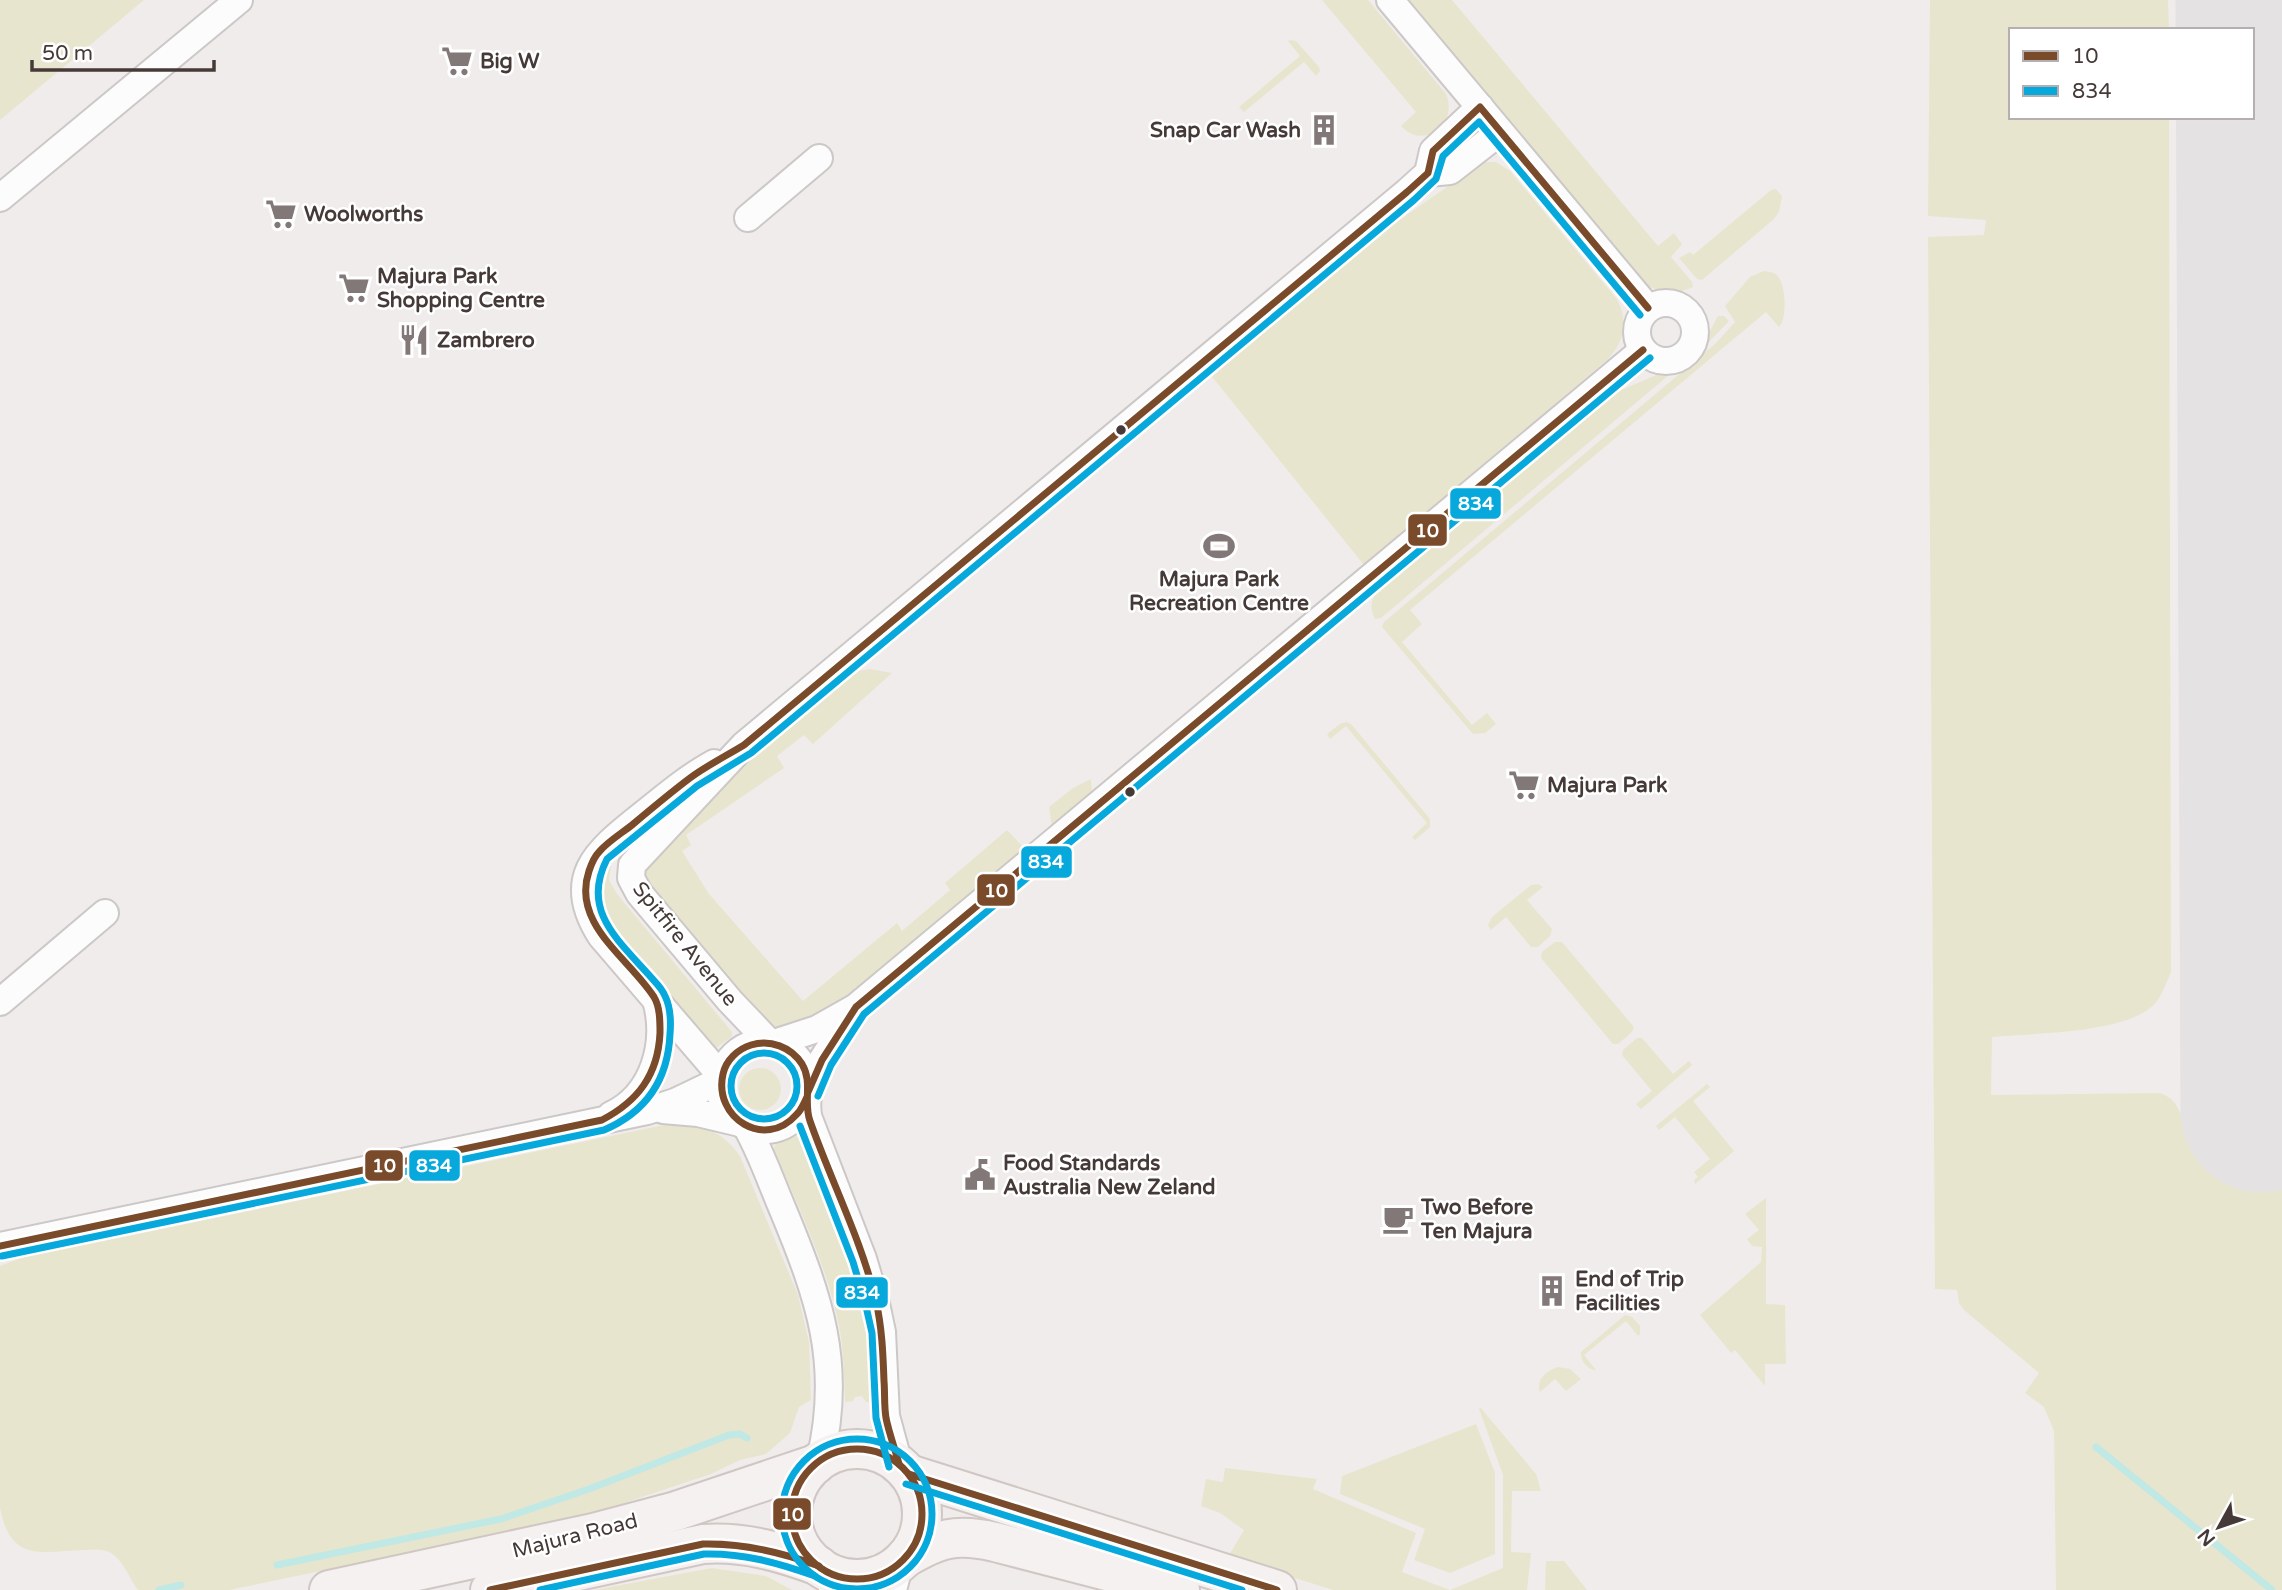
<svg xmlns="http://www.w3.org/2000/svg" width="2282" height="1590" font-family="'Varela Round',sans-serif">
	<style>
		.green { fill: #e8e5ce }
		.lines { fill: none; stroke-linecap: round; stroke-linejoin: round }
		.stream { stroke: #c0e8e5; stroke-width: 7 }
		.taxiway { stroke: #e4e2e2; stroke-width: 65 }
		.runway { stroke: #e4e2e2; stroke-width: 163 }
		.minor-casing { stroke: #ccc8c7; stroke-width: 30 }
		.secondary-casing { stroke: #d0c7c4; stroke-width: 42 }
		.minor { stroke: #fdfcfc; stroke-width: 26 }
		.secondary { stroke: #f5f1f0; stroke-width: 38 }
		.bus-1-casing { stroke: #fff; stroke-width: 12 }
		.bus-2-casing { stroke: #fff; stroke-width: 12 }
		.bus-1 { stroke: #7a4b2a; stroke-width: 7 }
		.bus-2 { stroke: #07a9dd; stroke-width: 7 }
		.bus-dot { fill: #453a38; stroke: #fff; stroke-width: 2.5 }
		.labels { text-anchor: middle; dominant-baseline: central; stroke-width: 5; stroke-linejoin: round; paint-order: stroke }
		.poi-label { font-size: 21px; font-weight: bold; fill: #453a38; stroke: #fff; text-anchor: start }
		.street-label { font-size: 21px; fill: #453a38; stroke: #fff }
		.line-badge { stroke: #fff; stroke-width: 2.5 }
		.badge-label { font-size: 19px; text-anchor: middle; font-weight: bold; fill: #fff }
	</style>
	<rect width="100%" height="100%" fill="#f0eceb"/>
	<g class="green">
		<polygon points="0,0 144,0 0,120"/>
		<path d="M1322,0H1368L1446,94C1459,124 1424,151 1401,126L1416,112Z"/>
		<path d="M1405,0H1452L1658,246L1674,233L1682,244L1671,257L1692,282L1693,287C1675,295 1659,293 1643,283Z"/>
		<path d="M1930,0H2168L2169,30H2011V117H2169L2171,972C2167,981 2163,993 2157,1001C2133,1034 2032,1033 1992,1037L1991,1095L2160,1093C2174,1098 2178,1106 2183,1120H2282V1590H2056L2054,1431L2044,1407L2025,1393L2039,1373L1964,1310L1959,1303L1957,1290L1935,1289L1928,237L1984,235L1986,220L1928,216Z"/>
		<polygon points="1290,40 1296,41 1319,67 1320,71 1316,76 1304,62 1244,112 1239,107 1300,56 1288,41"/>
		<path d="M1486,162H1496L1510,171L1616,298C1629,320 1625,341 1608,359L1364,565L1209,373L1366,243L1476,167Z"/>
		<polygon points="1776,189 1782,196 1779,212 1774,219 1702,280 1697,279 1679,258 1690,252 1693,255 1771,190"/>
		<path d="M1764,271C1770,272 1776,272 1779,278C1786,288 1787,319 1779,327L1766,312L1410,610L1422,624L1402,642L1472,725L1487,713L1496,724L1485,733L1473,734L1382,627L1384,622L1715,344L1735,322L1725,306L1750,277Z"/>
		<polygon points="1718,316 1724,316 1729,321 1698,353"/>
		<path d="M1682,364L1381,618L1375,619C1368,606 1372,597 1381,587L1602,402L1619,391Z"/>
		<path d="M870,669L892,673L813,744L804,735L777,756L784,768L686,835L691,845L682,851L709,894L803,1001L897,923L902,931L950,890L945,883L1007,830L1025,849L824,1016C805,1022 786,1034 768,1025L649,885L646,873L647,866L745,763L853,672Z"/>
		<polygon points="1346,722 1351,724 1430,819 1430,827 1415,840 1412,837 1427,823 1346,726 1330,739 1327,734 1340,724"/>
		<polygon points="1091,779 1092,793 1052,827 1049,807 1073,788"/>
		<polygon points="606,863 611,865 609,880 617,894 732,1032 732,1036 715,1049 616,935 602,906 601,880"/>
		<polygon points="1538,884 1543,887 1527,900 1552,929 1550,936 1538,947 1531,947 1506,917 1491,930 1488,925 1492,917 1531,885"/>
		<polygon points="1555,942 1562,942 1634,1027 1632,1032 1618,1044 1613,1044 1541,958 1542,952"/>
		<polygon points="1637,1038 1642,1038 1673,1074 1689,1061 1692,1065 1641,1109 1636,1104 1652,1091 1622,1055 1623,1050"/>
		<circle cx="760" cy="1089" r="21"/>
		<polygon points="1707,1084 1710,1087 1693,1101 1734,1151 1695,1184 1694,1180 1698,1177 1694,1172 1710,1159 1675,1117 1659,1130 1656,1126"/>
		<path d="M679,1122C707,1128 722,1131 740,1156L798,1295L809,1342L811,1400L799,1407L790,1433L766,1454L740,1460L711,1474L612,1507L501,1534L229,1590H138C129,1578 123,1559 109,1552C102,1549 94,1550 87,1550C41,1551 11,1564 0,1508V1266L21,1258Z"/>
		<path d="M795,1136L798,1137L855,1278L868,1327L873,1402H866L862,1396L855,1397L853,1401L845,1402C844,1377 844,1351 839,1326C827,1265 798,1207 774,1149L775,1145Z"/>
		<polygon points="1766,1198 1766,1304 1785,1305 1786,1364 1765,1364 1765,1386 1735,1350 1731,1353 1700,1315 1761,1262 1762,1247 1752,1246 1747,1239 1759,1230 1745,1214"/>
		<path d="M1625,1315L1632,1317L1640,1326V1334L1638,1336L1626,1321L1584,1355L1596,1370C1588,1370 1580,1361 1581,1352Z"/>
		<path d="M1558,1367L1570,1369L1581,1379L1566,1391L1555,1379L1540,1392C1536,1379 1546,1371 1558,1367Z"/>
		<polygon points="1480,1407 1536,1474 1541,1491 1512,1491 1511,1552 1531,1553 1527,1590 1333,1590 1228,1557 1244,1530 1220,1513 1201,1506 1206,1479 1223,1482 1225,1468 1317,1479 1313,1489 1416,1533 1402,1572 1450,1590 1503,1568 1503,1475 1479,1409"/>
		<polygon points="1476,1424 1495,1473 1495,1554 1450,1573 1414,1560 1425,1529 1340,1494 1342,1476"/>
		<polygon points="1546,1561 1564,1561 1587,1590 1545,1590"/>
		<polygon points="712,1568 766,1576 792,1590 594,1590"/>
	</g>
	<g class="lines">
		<g class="stream">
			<polyline points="2096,1447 2272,1590"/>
			<polyline points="277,1565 501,1519 589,1489 729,1435 740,1434 747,1438"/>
			<polyline points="159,1590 181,1585"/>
		</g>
		<polyline class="taxiway" points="2262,1067 2282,1067"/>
		<polyline class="runway" points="2257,0 2262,1111"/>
		<defs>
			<g id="minor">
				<polyline points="1390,0 1648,308"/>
				<polyline points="1428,173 1450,171 1500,132"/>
				<polyline points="0,198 239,0"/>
				<polyline points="748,218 819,158"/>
				<circle cx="1666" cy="332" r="29"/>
				<path d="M714,763C687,778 664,798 640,817C596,852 564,878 601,936L722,1077"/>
				<polyline points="0,1002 105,913"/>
				<polyline points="770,1043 730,1001 639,893 631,878 632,865 744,745 1407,192 1428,173 1433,151 1480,107"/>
				<polyline points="774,1043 817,1029 856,1007 1643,350"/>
				<polyline points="808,1092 822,1060 853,1012"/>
				<path d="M807,1097C787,1156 705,1128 723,1073C727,1059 739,1048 753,1044C779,1037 805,1056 808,1082C809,1095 805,1107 809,1119L863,1259L875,1299L882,1332L886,1416L899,1464"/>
				<polyline points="663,1110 698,1113 740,1123"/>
				<path d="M611,1115C654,1095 668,1043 656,1000"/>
				<path d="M746,1126C761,1152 771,1182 783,1210C819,1297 843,1364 820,1460"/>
				<polyline points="0,1246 647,1111 675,1102 721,1080"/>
				<polyline points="823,1568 834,1590"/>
				<polyline points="893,1590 900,1563"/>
			</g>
			<g id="secondary">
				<circle cx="857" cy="1514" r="65"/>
				<polyline points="909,1474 1277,1590"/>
				<path d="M905,1558C939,1538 956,1533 995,1542L1180,1590"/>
				<polyline points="329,1590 593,1533 676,1511 816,1464"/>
				<path d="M490,1590L703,1544C744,1541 781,1552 819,1566"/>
			</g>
		</defs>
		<use href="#minor" class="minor-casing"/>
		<use href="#secondary" class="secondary-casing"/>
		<use href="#minor" class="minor"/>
		<use href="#secondary" class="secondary"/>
		<defs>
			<g id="bus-1">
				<polyline points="808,1092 822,1060 856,1007 1643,350"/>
				<path d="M807,1097C804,1103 801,1111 796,1115C765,1150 713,1118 723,1074C726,1060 738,1049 751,1045C770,1039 791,1047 802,1064C813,1082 803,1102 810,1121C831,1181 861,1239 876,1301C882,1328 883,1353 884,1381C885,1393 884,1406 886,1418C889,1433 895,1449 899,1464"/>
				<path d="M0,1246L602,1120C638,1101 658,1075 660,1033C660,1021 660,1007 654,997C629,958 571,924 589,871C591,865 595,856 599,852C607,842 622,833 632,825C651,809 670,793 690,778C706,766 726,756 744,745L1407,192L1428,173L1433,151L1480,107L1648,308"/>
				<circle cx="857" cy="1514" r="65"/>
				<polyline points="909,1474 1277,1590"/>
				<path d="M490,1590L703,1544C744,1543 781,1552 819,1566"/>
			</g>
			<g id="bus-2">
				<circle cx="764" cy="1086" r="33"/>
				<polyline points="818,1096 831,1065 864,1014 1650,358"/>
				<polyline points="800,1126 853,1262 865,1302 872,1333 876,1418 889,1467"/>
				<path d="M2,1256L604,1130C646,1112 668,1079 670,1034C671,1022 671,1008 665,996C662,988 655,982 649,975C617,939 581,910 607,859L697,786L751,753L1414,200L1436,179L1443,156L1479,122L1640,315"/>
				<circle cx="857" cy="1514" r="75"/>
				<polyline points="906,1484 1242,1590"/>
				<path d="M540,1590L704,1554C743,1553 779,1563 815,1576"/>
			</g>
		</defs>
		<use href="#bus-1" class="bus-1-casing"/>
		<use href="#bus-2" class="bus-2-casing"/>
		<use href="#bus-1" class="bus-1"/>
		<use href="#bus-2" class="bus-2"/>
	</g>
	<defs>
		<symbol id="supermarket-bare" viewBox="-9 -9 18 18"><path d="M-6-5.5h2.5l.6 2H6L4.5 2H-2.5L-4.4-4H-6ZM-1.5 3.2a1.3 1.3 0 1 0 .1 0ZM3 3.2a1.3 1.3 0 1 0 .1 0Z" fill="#817877" stroke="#fff" stroke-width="2.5" paint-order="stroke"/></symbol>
		<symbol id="building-bare" viewBox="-9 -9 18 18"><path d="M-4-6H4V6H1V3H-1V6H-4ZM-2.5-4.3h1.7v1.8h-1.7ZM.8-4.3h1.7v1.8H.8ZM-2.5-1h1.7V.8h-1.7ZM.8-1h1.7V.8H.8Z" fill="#817877" stroke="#fff" stroke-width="2.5" paint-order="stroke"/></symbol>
		<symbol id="restaurant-bare" viewBox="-9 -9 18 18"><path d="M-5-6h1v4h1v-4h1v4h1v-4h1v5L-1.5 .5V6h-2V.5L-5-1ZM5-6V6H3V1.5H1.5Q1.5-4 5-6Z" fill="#817877" stroke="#fff" stroke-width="2.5" paint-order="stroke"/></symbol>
		<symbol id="stadium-bare" viewBox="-9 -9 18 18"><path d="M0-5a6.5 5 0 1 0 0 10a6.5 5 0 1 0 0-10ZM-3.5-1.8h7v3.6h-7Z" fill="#817877" stroke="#fff" stroke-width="2.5" paint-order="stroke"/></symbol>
		<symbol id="civic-bare" viewBox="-9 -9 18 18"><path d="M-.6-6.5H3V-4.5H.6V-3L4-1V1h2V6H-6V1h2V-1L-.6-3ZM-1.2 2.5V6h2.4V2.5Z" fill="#817877" stroke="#fff" stroke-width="2.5" paint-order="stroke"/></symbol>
		<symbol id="cafe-bare" viewBox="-9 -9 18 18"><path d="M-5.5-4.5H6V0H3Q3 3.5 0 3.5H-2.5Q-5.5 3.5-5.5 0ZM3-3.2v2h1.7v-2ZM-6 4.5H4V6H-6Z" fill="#817877" stroke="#fff" stroke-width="2.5" paint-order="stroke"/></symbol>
	</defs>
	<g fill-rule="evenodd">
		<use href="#supermarket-bare" x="435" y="39" width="44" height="44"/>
		<use href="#building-bare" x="1302" y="108" width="44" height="44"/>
		<use href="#supermarket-bare" x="259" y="192" width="44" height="44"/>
		<use href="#supermarket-bare" x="332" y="266" width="44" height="44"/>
		<use href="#restaurant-bare" x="392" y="318" width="44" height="44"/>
		<use href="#stadium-bare" x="1197" y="524" width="44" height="44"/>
		<use href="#supermarket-bare" x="1502" y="763" width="44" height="44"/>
		<use href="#civic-bare" x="958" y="1153" width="44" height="44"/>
		<use href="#cafe-bare" x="1376" y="1197" width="44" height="44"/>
		<use href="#building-bare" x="1530" y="1269" width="44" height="44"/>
	</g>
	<g class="bus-dot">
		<circle cx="1121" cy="430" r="6"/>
		<circle cx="1130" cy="792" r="6"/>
	</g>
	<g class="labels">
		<g class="poi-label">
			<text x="480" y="61">Big W</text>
			<text x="1301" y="130" text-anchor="end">Snap Car Wash</text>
			<text x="304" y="214">Woolworths</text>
			<text x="377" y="276">Majura Park<tspan x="377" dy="24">Shopping Centre</tspan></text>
			<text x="437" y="340">Zambrero</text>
			<text x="1219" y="579" text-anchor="middle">Majura Park<tspan x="1219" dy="24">Recreation Centre</tspan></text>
			<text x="1547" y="785">Majura Park</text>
			<text x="1003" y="1163">Food Standards<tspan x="1003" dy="24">Australia New Zeland</tspan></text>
			<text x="1421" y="1207">Two Before<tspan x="1421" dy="24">Ten Majura</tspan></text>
			<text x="1575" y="1279">End of Trip<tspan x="1575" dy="24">Facilities</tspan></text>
		</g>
		<g class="street-label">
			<text transform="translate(685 944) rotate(51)">Spitfire Avenue</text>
			<text transform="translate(575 1536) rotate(-14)">Majura Road</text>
		</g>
	</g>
	<g class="line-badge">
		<rect x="1449" y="487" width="53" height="33" rx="7" fill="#07a9dd"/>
		<rect x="1407" y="513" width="41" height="34" rx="7" fill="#7a4b2a"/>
		<rect x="1020" y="845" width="53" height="34" rx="7" fill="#07a9dd"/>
		<rect x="976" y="873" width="40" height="34" rx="7" fill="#7a4b2a"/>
		<rect x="408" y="1149" width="53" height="33" rx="7" fill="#07a9dd"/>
		<rect x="364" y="1149" width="40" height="33" rx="7" fill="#7a4b2a"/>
		<rect x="835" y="1276" width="54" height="33" rx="7" fill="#07a9dd"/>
		<rect x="772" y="1497" width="40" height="34" rx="7" fill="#7a4b2a"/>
	</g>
	<g class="badge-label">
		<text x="1476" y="510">834</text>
		<text x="1427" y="537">10</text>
		<text x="1046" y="868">834</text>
		<text x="996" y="897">10</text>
		<text x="434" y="1172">834</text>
		<text x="384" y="1172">10</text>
		<text x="862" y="1299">834</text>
		<text x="792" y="1521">10</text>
	</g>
	<rect x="2009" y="28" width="245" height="91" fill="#ffffff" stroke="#b5b0af" stroke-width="2"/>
	<rect x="2023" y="51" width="35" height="10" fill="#7a4b2a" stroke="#b5b0af" stroke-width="2"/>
	<text x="2072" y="63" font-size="21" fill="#453a38">10</text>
	<rect x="2023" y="86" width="35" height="10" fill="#07a9dd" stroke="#b5b0af" stroke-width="2"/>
	<text x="2072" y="98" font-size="21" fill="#453a38">834</text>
	<g transform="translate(2219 1527) rotate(230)" stroke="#ffffff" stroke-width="5" paint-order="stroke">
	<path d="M0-5L12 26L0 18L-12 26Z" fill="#453a38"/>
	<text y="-10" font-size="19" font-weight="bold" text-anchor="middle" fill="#453a38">N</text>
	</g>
	<path d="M32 60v10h182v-10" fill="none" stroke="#453a38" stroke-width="3.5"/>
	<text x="42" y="60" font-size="21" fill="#453a38" stroke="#ffffff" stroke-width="5" paint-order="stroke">50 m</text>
</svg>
